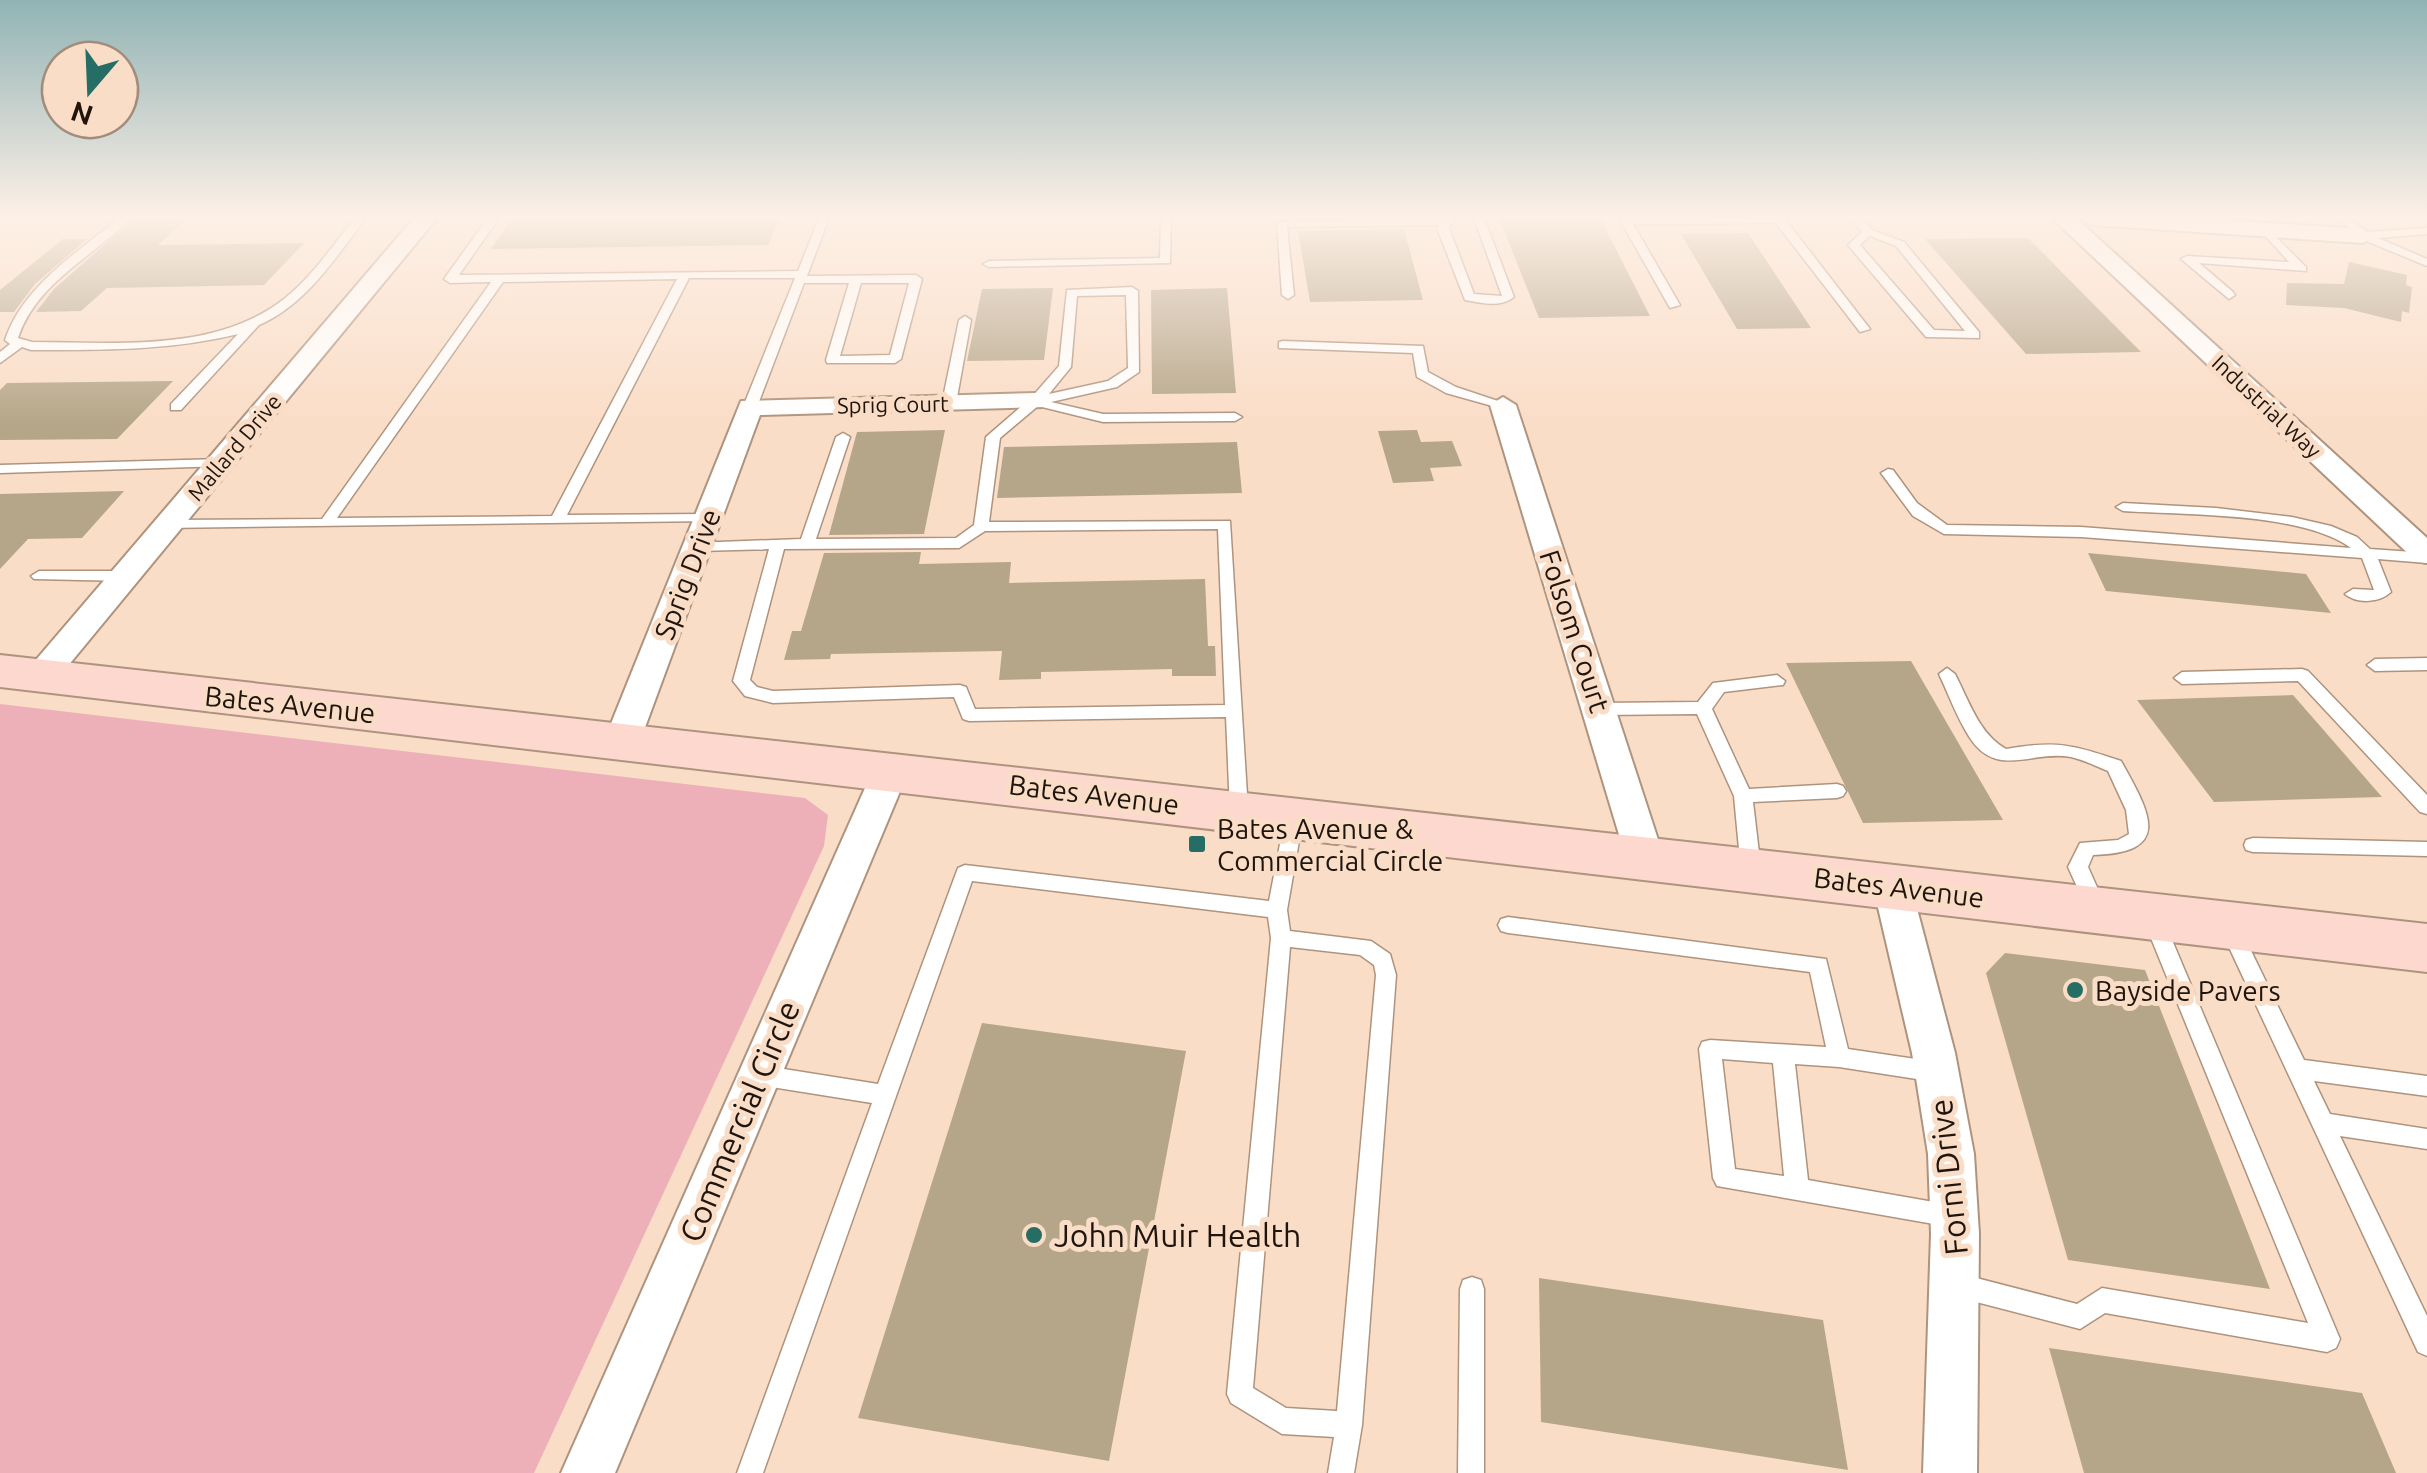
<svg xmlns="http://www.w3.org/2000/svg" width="2427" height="1473" font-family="Ubuntu,sans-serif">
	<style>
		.green { fill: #edb0b8 }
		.building { fill: #b5a689 }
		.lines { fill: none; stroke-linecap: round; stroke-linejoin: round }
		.lane-casing { stroke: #ae937e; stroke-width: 3 }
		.street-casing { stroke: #ae937e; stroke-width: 4 }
		.secondary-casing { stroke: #ae937e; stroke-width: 4 }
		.lane { fill: #fff; fill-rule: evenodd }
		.street { fill: #fff; fill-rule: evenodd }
		.secondary { fill: #fdd8cf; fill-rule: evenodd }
		.poi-dot { fill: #256d65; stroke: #faddc7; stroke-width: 4 }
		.labels { text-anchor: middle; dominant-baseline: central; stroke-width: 10; stroke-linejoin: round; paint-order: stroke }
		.far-street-label { font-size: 22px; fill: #1f150d; stroke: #faddc7 }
		.street-label { font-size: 28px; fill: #1f150d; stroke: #faddc7 }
		.poi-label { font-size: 28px; fill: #1f150d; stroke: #faddc7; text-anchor: start }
		.near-street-label { font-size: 32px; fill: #1f150d; stroke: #faddc7 }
		.near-poi-label { font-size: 32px; fill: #1f150d; stroke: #faddc7; text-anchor: start }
	</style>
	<rect width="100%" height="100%" fill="#faddc7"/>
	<polygon class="green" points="0,704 805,798 828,815 824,846 534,1473 0,1473"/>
	<g class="building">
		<polygon points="135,218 187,218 158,245 304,243 264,285 107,288 81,311 36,312 54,289"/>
		<polygon points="513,218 780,218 768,245 491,249"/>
		<polygon points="1499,218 1600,218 1650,316 1539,318"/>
		<polygon points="1404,229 1423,300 1310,302 1298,231"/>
		<polygon points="1748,233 1811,328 1737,329 1681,234"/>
		<polygon points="2028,238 2141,352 2026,354 1925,239"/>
		<polygon points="63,239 87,239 35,284 14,312 0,312 0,290"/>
		<polygon points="2349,262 2407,275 2406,285 2412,287 2409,313 2402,311 2401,322 2344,308 2286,305 2287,283 2344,284"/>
		<polygon points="1053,288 1044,360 967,361 982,289"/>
		<polygon points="1227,288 1236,393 1152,394 1151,290"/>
		<polygon points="173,381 117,439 0,440 0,390 7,383"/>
		<polygon points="945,430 924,534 829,535 857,432"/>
		<polygon points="1417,430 1421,442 1452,441 1462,466 1430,468 1434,481 1393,483 1378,431"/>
		<polygon points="1237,442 1242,493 997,498 1004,447"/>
		<polygon points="124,491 82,538 28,539 0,569 0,494"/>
		<polygon points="921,552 919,564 1011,562 1009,583 1205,579 1208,646 1215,646 1216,676 1172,676 1172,669 1041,672 1041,679 999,680 1002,651 831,654 830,659 784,660 792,631 801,631 824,553"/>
		<polygon points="2088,553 2306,574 2331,613 2106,591"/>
		<polygon points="1911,661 2003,820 1863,823 1786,663"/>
		<polygon points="2293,695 2382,797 2214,802 2137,700"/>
		<polygon points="2005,953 2145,970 2270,1289 2068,1260 1986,973"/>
		<polygon points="982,1023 1186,1051 1109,1461 858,1418"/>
		<polygon points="1539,1278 1823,1320 1848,1470 1541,1422"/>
		<polygon points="2049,1348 2362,1393 2396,1473 2084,1473"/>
	</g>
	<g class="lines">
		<defs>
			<g id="lane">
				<path d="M119,218H131C93,257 36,283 18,338L32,342C115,342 215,353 284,299C312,277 333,245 355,218H366C336,257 306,305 259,325L181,410H171V404L238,334C169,351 101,350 31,350L22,347L0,363V352L10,344L5,340C23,286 77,253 119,218Z"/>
				<path d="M488,218H499L459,275L798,271L819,218H829L807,276L916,275L922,279L901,359L895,363H827L826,360L849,283H804L757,407L750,411L743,407L795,278H689L567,515L708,514L715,518L713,521L163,528L161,525L168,520L322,519L491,282L450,283L444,279ZM677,279L552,516L337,518L503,282ZM861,283H909L890,355L840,356Z"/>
				<polygon points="1161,218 1171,218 1170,263 989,267 983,264 989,261 1160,258"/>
				<path d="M1454,218L1449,228L1474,294L1502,296L1474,218H1484L1514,297C1500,308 1482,303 1465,300L1437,228L1439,225L1287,227L1294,295L1288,299L1282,295L1277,222Z"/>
				<polygon points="1619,218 1784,218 1870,329 1860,332 1776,223 1633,224 1680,305 1670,308"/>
				<path d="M1851,218H1862L1872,230L1904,242L1979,332V338L1926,337L1848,245L1862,232ZM1870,236L1896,246L1965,331L1934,330L1860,245Z"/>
				<polygon points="2339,218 2350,218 2366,232 2427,228 2427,234 2378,238 2427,259 2427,266 2359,238"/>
				<polygon points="2265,226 2306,267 2306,271 2199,263 2233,292 2235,295 2229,299 2181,259 2187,256 2289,262 2259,229"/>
				<path d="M1132,287L1138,291L1139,372L1117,387L1051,402L1103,414L1235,413L1242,417L1235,421L1103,422L1038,406L1000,438L989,522L1230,521L1248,811L1246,816H1232L1230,811L1226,717L969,721L963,719L954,697L773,703L745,696L733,681L769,549L698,551L690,546L693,543L801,539L836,437L843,433L850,437L816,539L956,538L974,525L986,437L1031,398L1059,366L1067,290ZM1126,295L1128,368L1108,381L1049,394L1071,367L1077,296ZM1218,529L1225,705L975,709L966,687L960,685L773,691L757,687L750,680L784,549L959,548L985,531Z"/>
				<polygon points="965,316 971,320 956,403 949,407 942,403 959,320"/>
				<polygon points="1283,341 1423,346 1428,372 1456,387 1510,405 1503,409 1446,393 1417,377 1413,353 1279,348 1279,342"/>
				<polygon points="221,459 226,460 226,466 0,473 0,465"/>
				<path d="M1888,469L1893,470L1917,503L1947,525L2081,527L2351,548C2302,512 2183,515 2123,511L2116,507L2123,503L2216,508L2292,517L2331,526L2357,537L2370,549L2427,553V563L2378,559L2391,592C2379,603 2357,604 2345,594L2353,589L2374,590L2362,558L2081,537L1944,534L1913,516L1881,473Z"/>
				<polygon points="39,571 126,571 134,576 126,581 34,579 31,576"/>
				<polygon points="2427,658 2427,670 2375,671 2367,665 2375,659"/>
				<path d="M1947,668L1955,674C1969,701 1979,734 2006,749C2057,740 2073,745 2121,761C2150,813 2174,853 2093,855L2088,867L2105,905L2102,911L2095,913L2088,911L2068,867L2080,843L2118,840L2129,834L2126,810L2108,771C2096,766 2084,760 2071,757C2032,750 1997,779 1970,738C1957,718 1949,695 1939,674Z"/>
				<polygon points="2302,669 2308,671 2427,795 2427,814 2420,812 2298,681 2182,684 2174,678 2182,672"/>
				<polygon points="1777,675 1785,681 1783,685 1724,692 1712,709 1749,789 1837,784 1843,786 1846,791 1843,796 1837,798 1753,802 1761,870 1758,875 1751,878 1744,875 1741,870 1734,796 1697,714 1601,715 1592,709 1601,703 1698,702 1713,683"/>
				<path d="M1294,811L1301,813L1303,818L1287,910L1290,931L1371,941L1390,954L1396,975L1362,1425L1354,1473H1328L1334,1437L1282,1434L1231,1403L1227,1394L1271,938L1268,917L972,881L763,1473H737L872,1103L759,1085L751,1082L748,1075L751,1068L759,1065L878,1084L958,868L965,865L1269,901L1285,818L1287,813ZM1290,947L1360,955L1374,965L1376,975L1337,1411L1286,1408L1253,1388Z"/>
				<polygon points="2253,838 2427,842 2427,856 2253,852 2246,850 2244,845 2246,840"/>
				<polygon points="2154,913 2161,915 2164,921 2340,1339 2336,1348 2327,1352 2105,1313 2080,1329 1957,1297 1948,1294 1945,1285 1948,1276 1957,1273 2077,1304 2102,1288 2308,1323 2144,921 2147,915"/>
				<path d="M1508,917L1826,959L1848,1049L1936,1062L1944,1065L1947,1072L1944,1079L1936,1082L1839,1067L1795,1064L1808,1180L1951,1205L1959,1208L1963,1216L1959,1224L1951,1227L1717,1186L1713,1178L1699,1049L1702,1042L1710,1040L1826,1047L1810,972L1508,933L1501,931L1498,925L1501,919ZM1722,1059L1773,1063L1784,1176L1735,1169Z"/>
				<polygon points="2231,922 2238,924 2304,1060 2427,1076 2427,1096 2314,1081 2330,1114 2427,1129 2427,1149 2340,1136 2427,1316 2427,1356 2418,1352 2221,930 2224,924"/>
				<polygon points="1472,1277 1481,1280 1484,1289 1484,1473 1458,1473 1460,1289 1463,1280"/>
			</g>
			<g id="street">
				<polygon points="414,218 437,218 53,684 41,688 29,684 24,676 29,668"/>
				<polygon points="2052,218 2076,218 2427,538 2427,563 2416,561"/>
				<polygon points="2081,218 2192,218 2363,229 2374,236 2363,243 2092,225"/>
				<polygon points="1036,393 1045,395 1049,401 1045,407 760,415 640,741 634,750 622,754 610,750 604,741 741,401"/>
				<polygon points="1503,397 1516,405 1664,858 1658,869 1645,873 1632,869 1626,858 1490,405"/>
				<polygon points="891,757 904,761 909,770 615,1473 561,1473 873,770 878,761"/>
				<polygon points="1892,871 1906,875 1911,886 1955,1053 1974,1154 1979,1234 1977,1473 1923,1473 1931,1234 1928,1154 1912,1053 1873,886 1878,875"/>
			</g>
			<polygon id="secondary" points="0,655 2427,924 2427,972 0,687"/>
		</defs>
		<use href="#lane" class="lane-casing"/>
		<use href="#street" class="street-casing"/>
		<use href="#secondary" class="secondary-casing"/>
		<use href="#lane" class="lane"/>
		<use href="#street" class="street"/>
		<use href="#secondary" class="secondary"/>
	</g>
	<linearGradient id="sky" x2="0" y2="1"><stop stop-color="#91b3b5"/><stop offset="0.51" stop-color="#fdf0e6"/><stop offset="1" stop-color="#fdf0e6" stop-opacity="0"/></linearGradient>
	<rect width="2427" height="424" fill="url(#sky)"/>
	<g class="poi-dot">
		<rect x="1187" y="834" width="20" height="20" rx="5"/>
		<circle cx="2075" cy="990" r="10"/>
		<circle cx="1034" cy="1235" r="10"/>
	</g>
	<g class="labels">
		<g class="far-street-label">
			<text transform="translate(893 404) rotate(-1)">Sprig Court</text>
			<text transform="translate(2267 406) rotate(43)">Industrial Way</text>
			<text transform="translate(234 447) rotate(-50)">Mallard Drive</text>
		</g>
		<g class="street-label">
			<text transform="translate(687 574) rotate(-69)">Sprig Drive</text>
			<text transform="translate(1575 631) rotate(72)">Folsom Court</text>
			<text transform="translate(290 704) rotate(6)">Bates Avenue</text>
			<text transform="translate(1094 794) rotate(7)">Bates Avenue</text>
			<text transform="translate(1899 887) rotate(7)">Bates Avenue</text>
		</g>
		<g class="poi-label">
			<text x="1217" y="828">Bates Avenue &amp;<tspan x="1217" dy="32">Commercial Circle</tspan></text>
			<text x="2095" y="990">Bayside Pavers</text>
		</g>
		<g class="near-street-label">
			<text transform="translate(739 1121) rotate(-67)">Commercial Circle</text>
			<text transform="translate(1948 1177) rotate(-96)">Forni Drive</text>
		</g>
		<g class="near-poi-label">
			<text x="1054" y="1235">John Muir Health</text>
		</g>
	</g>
	<g transform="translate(90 90) rotate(199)"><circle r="48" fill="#faddc7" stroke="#a28d7d" stroke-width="2.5"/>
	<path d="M0-8L18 38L0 25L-18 38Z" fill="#256d65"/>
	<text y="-15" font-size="28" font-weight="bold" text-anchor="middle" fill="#1f150d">N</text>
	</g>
</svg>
